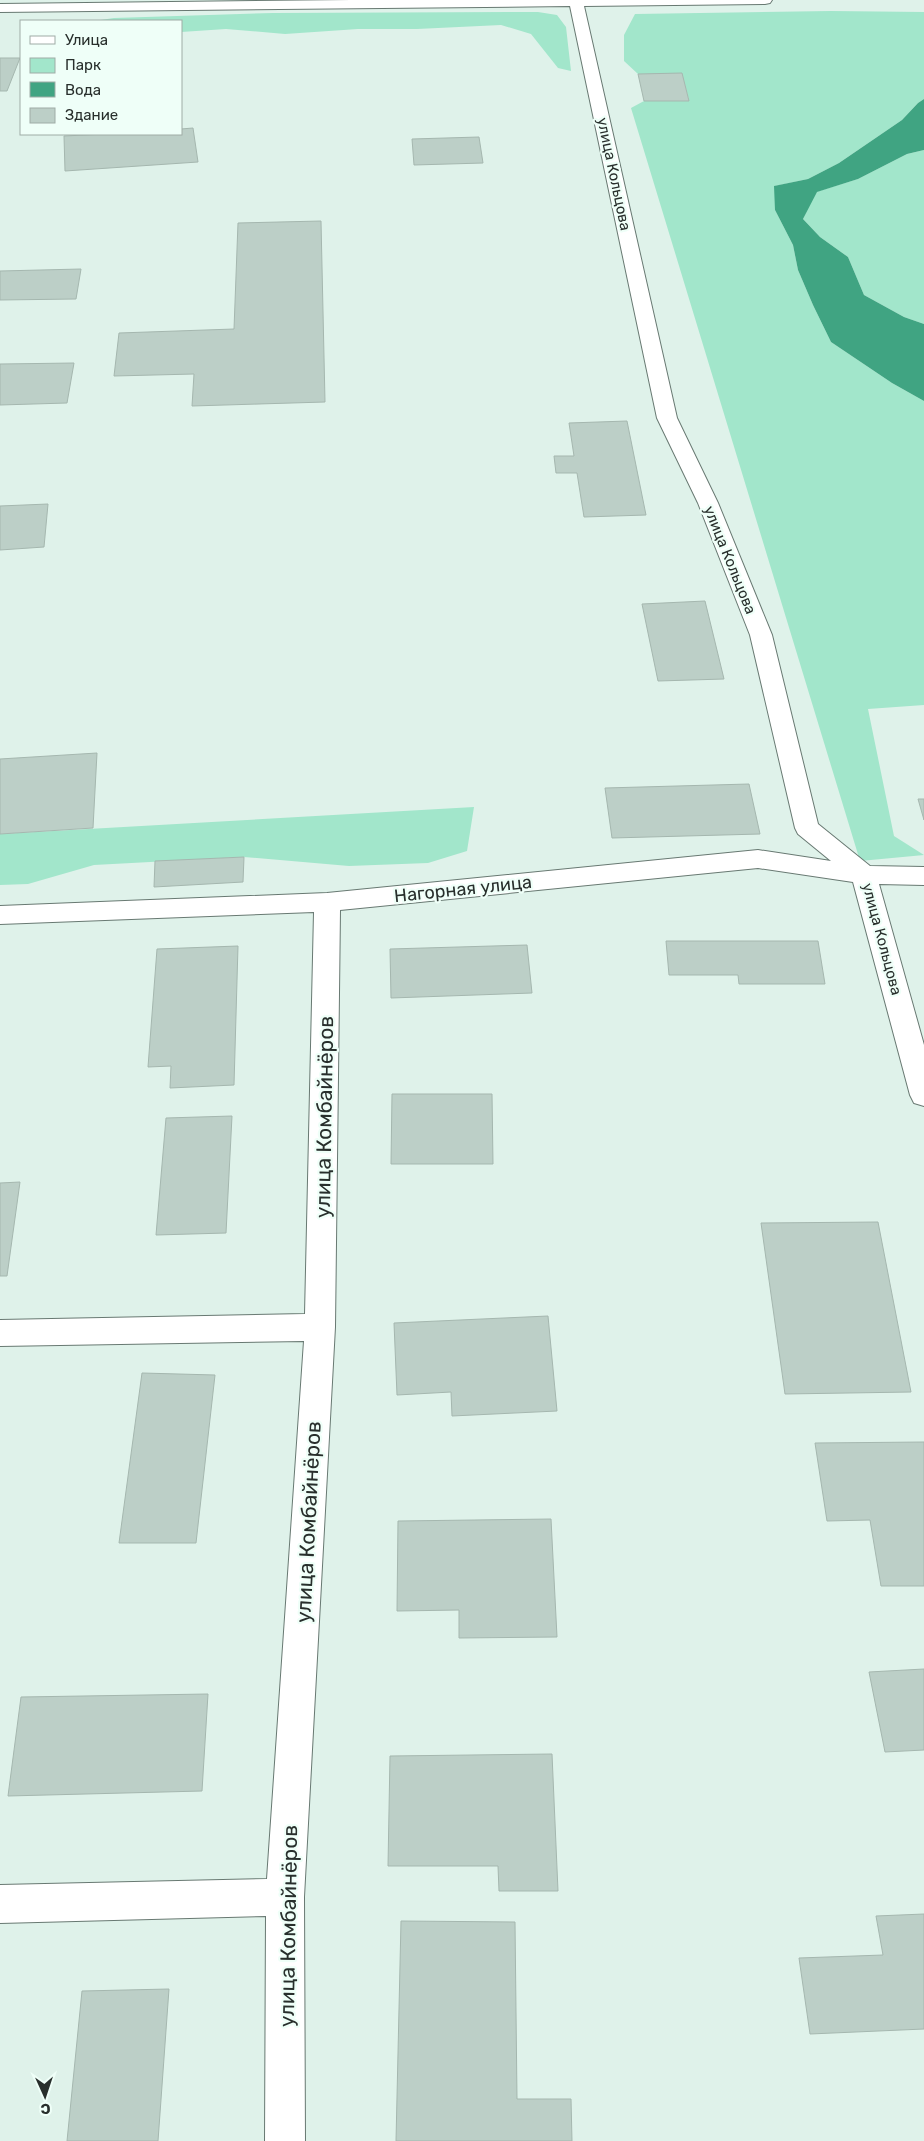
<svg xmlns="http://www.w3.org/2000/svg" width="924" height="2141" font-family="Rubik,sans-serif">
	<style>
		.green { fill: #a2e6cb }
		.water { fill: #40a482 }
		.building { fill: #bccfc7; stroke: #a5b7af }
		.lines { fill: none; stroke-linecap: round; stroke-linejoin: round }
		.minor-casing { stroke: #687972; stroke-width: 2 }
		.minor { fill: #fff; fill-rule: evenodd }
		.labels { text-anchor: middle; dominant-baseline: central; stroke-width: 4.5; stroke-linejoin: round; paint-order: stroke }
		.far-street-label { font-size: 15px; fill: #282f2c; stroke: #effff8 }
		.street-label { font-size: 18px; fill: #282f2c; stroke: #effff8 }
		.near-street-label { font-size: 21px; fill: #282f2c; stroke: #effff8 }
	</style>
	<rect width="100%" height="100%" fill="#dff2ea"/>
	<g class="green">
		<polygon points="831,11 924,12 924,99 918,103 902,120 839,163 808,179 775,186 775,210 793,245 798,270 813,305 831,342 892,383 924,401 924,705 868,709 894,836 924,855 860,861 631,108 644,101 689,100 682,74 638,74 624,61 624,35 635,14"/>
		<polygon points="538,12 557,15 566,27 571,71 558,68 531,34 501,25 417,29 358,29 285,34 226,29 181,32 181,21 94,21 114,18 273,13"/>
		<polygon points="924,150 924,324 904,317 864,295 848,257 820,237 803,219 816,192 858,179 907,154"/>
		<polygon points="474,807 467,851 428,863 349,866 244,857 94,865 28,884 0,885 0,834"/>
	</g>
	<polygon class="water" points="924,99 924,150 907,154 858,179 817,192 803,219 820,237 848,257 864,295 904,317 924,324 924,401 892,383 831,342 813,305 798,270 793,245 775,210 774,186 808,179 839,163 902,120 918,103"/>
	<g class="building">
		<polygon points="0,58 20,58 7,91 0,91"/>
		<polygon points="682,73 689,101 644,101 638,74"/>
		<polygon points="193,128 198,162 65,171 64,136 105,134 181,134 181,129"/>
		<polygon points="479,137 483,163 414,165 412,139"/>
		<polygon points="321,221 325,402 192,406 194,374 114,376 119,333 234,329 238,223"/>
		<polygon points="81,269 76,299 0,300 0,271"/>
		<polygon points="74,363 67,403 0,405 0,364"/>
		<polygon points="627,421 646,515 584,517 577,473 556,473 554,456 574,456 569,423"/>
		<polygon points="48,504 44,547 0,550 0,506"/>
		<polygon points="705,601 724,679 658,681 642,604"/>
		<polygon points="97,753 93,828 0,834 0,759"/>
		<polygon points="749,784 760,834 612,838 605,788"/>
		<polygon points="918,799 924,799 924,820"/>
		<polygon points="244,857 243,882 154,887 155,861"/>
		<polygon points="666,941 818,941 825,984 739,984 738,975 669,975"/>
		<polygon points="527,945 532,993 391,998 390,949"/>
		<polygon points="238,946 234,1085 170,1088 171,1066 148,1067 157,949"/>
		<polygon points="392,1094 492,1094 493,1164 391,1164"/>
		<polygon points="232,1116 226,1233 156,1235 166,1118"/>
		<polygon points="20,1182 7,1276 0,1276 0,1183"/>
		<polygon points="878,1222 911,1392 785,1394 761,1223"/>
		<polygon points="548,1316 557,1411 452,1416 451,1392 397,1395 394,1323"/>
		<polygon points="142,1373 215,1375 196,1543 119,1543"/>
		<polygon points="924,1442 924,1586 881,1586 870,1520 827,1521 815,1443"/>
		<polygon points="551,1519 557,1637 459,1638 459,1610 397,1611 398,1521"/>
		<polygon points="924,1669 924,1750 885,1752 869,1672"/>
		<polygon points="208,1694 202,1791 8,1796 21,1697"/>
		<polygon points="552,1754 558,1891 499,1891 498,1866 388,1866 390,1756"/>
		<polygon points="924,1914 924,2029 810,2034 799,1958 883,1955 876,1916"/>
		<polygon points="401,1921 515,1922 517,2099 571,2099 572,2141 396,2141"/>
		<polygon points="169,1989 158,2141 67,2141 82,1991"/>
	</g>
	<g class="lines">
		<defs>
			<polygon id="minor" points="351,0 772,0 770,3 765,4 584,6 677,418 718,503 772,635 818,824 870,866 924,867 924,885 879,884 924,1045 924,1106 914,1103 910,1095 853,882 758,868 340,910 335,1327 304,1897 305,2141 265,2141 266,1916 0,1923 0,1885 267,1879 304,1341 0,1346 0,1320 305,1314 314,912 0,924 0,906 327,893 758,850 831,861 798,834 795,828 750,635 698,503 657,418 570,6 0,12 0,4"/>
		</defs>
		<use href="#minor" class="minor-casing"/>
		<use href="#minor" class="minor"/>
	</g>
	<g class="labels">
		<g class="far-street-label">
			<text transform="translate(614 174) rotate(78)">улица Кольцова</text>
			<text transform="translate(730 560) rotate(68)">улица Кольцова</text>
			<text transform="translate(882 939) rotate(75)">улица Кольцова</text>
		</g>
		<g class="street-label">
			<text transform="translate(463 889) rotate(-6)">Нагорная улица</text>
		</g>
		<g class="near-street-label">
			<text transform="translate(324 1117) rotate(-89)">улица Комбайнёров</text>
			<text transform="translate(308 1522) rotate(-87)">улица Комбайнёров</text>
			<text transform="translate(288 1926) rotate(-89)">улица Комбайнёров</text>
		</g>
	</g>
	<rect x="20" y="20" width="162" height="115" fill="#effff8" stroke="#9faca6"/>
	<rect x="30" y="36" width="25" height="8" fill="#ffffff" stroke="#9faca6"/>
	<text x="65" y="45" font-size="15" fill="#282f2c">Улица</text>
	<rect x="30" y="58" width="25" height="15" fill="#a2e6cb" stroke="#9faca6"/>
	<text x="65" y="70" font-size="15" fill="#282f2c">Парк</text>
	<rect x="30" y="82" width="25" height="15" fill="#40a482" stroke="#9faca6"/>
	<text x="65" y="95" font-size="15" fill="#282f2c">Вода</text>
	<rect x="30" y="108" width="25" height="15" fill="#bccfc7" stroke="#9faca6"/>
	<text x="65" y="120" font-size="15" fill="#282f2c">Здание</text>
	<g transform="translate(45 2096) rotate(177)" stroke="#effff8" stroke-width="4" paint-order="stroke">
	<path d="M0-4L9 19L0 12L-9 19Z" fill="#282f2c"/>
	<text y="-8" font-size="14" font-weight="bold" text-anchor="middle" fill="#282f2c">С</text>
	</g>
</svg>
